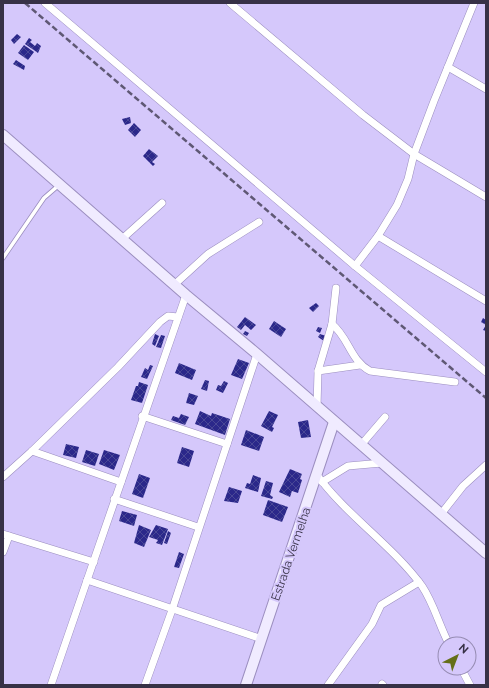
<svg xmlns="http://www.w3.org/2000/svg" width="489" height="688" font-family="Raleway,sans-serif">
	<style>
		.building { fill: url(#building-cross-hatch) }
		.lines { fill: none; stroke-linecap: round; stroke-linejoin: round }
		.lane-casing { stroke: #9b8ebf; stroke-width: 5 }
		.street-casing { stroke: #9b8ebf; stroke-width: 8 }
		.secondary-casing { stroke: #9b8ebf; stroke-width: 12 }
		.lane { stroke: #fff; stroke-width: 3.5 }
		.street { stroke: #fff; stroke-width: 7 }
		.secondary { stroke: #f0ebff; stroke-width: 10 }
		.rail { stroke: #5f5874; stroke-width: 2.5; stroke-dasharray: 6 3; stroke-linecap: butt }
		.labels { text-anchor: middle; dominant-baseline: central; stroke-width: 4; stroke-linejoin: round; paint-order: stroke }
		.street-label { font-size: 12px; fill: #373146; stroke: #d5c8fb }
	</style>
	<defs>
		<pattern id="building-cross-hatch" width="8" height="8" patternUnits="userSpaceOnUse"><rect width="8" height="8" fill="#2b288a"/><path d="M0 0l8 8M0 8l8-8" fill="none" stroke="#494796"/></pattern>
	</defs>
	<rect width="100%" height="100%" fill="#d5c8fb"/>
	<g class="building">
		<polygon points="17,34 21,37 14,44 11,40"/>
		<polygon points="29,38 32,40 30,42 35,46 37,43 41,46 38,53 25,44"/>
		<polygon points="24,45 34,52 28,60 18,53"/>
		<polygon points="16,60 25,66 24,70 13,64"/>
		<polygon points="130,117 131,123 125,125 122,119"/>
		<polygon points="134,123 141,130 135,137 128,130"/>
		<polygon points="149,149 158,156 152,162 155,164 153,166 143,156"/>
		<polygon points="316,303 319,306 313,312 309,308"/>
		<polygon points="245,317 256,325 251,330 245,325 241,330 237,327"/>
		<polygon points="483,318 486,320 486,331 483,330 486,325 481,322"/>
		<polygon points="274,321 286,329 281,337 269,329"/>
		<polygon points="318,327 322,328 320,333 316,331"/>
		<polygon points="245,331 249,333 247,336 243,334"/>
		<polygon points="155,334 159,336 155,346 152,344"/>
		<polygon points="320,334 326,336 324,341 318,337"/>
		<polygon points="161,335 165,336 161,348 156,347"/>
		<polygon points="238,359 249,363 242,379 231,375"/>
		<polygon points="179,363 196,370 192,380 175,373"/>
		<polygon points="150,365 153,366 147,379 141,377 145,368 148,370"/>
		<polygon points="205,380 209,381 207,391 201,389"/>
		<polygon points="224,381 228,383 223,393 216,390 218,385 221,386"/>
		<polygon points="139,382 148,385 142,403 131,400 136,386 138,386"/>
		<polygon points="189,393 198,396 194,405 186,403"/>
		<polygon points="200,411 211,416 212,413 230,419 225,435 195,424"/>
		<polygon points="269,411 278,415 272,427 274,428 272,432 261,426"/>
		<polygon points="181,414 189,417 185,425 171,420 173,416 179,418"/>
		<polygon points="308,420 311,437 301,438 298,422"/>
		<polygon points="246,430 264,437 259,451 241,445"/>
		<polygon points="66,444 79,447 76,458 63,455"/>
		<polygon points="182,447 194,451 189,467 177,463"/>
		<polygon points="86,450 99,454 95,466 82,462"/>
		<polygon points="104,450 120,455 114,470 99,464"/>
		<polygon points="290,469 302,474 300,479 302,480 298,493 292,491 290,497 279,492"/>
		<polygon points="139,474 150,478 143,498 132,494"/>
		<polygon points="253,475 261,478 258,492 245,488 247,483 250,484"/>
		<polygon points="266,481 273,483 270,495 273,497 272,499 261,496"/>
		<polygon points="229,487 242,491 238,503 224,501"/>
		<polygon points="268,500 288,507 282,522 263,515"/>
		<polygon points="122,511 137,515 134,526 119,521"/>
		<polygon points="139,525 151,530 144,547 134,543"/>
		<polygon points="156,525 168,529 162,545 156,543 158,540 149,537"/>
		<polygon points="168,531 171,533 167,544 164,543"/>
		<polygon points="179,552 184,554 179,568 174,567"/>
	</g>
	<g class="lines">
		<defs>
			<polyline id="lane" points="3,258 44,198 59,185"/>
			<g id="street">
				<polyline points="45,3 355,266 486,372"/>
				<polyline points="230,3 363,115 414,154 486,197"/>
				<polyline points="448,67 486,89"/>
				<polyline points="378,236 486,301"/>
				<polyline points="122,239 162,203"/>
				<polyline points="355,266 378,236 397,205 408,179 414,154 434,101 474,3"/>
				<polyline points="174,285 208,254 259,222"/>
				<path d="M332,324C349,338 350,360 370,371L455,382"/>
				<polyline points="318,371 360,365"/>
				<polyline points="317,407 318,371 332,324 336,288"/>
				<polyline points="142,416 227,444"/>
				<polyline points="361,445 385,417"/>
				<polyline points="32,451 121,482"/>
				<path d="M317,475C347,516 392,545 422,586C434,604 439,625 449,644"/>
				<polyline points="3,477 32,451 118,367 160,322 168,316 178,317"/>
				<polyline points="322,482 348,466 382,463"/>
				<polyline points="114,499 198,527"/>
				<polyline points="441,514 463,486 486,465"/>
				<polyline points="3,534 94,562"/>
				<polyline points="3,552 9,536"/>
				<polyline points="87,580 262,639"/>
				<polyline points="461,668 470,685"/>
				<polyline points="382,684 383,685"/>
				<path d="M51,685C96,555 140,425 186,295"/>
				<polyline points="145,685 172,610 257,354"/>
				<polyline points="328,685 372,624 381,605 419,582"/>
			</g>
			<g id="secondary">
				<polyline points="3,135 186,295 257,354 486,553"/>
				<polyline points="246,685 334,422"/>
			</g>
		</defs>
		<use href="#lane" class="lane-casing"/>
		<use href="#street" class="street-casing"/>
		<use href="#secondary" class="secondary-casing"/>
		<use href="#lane" class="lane"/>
		<use href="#street" class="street"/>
		<use href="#secondary" class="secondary"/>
		<polyline class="rail" points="25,3 486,398"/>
	</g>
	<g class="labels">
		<g class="street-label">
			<text transform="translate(291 554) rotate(-71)">Estrada Vermelha</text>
		</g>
	</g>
	<rect width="489" height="688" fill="none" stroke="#373146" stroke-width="8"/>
	<g transform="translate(457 656) rotate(42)"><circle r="19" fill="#d5c8fb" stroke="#968cb3"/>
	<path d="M0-3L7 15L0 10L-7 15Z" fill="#656f18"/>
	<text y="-6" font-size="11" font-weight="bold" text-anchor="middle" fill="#373146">N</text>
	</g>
</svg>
